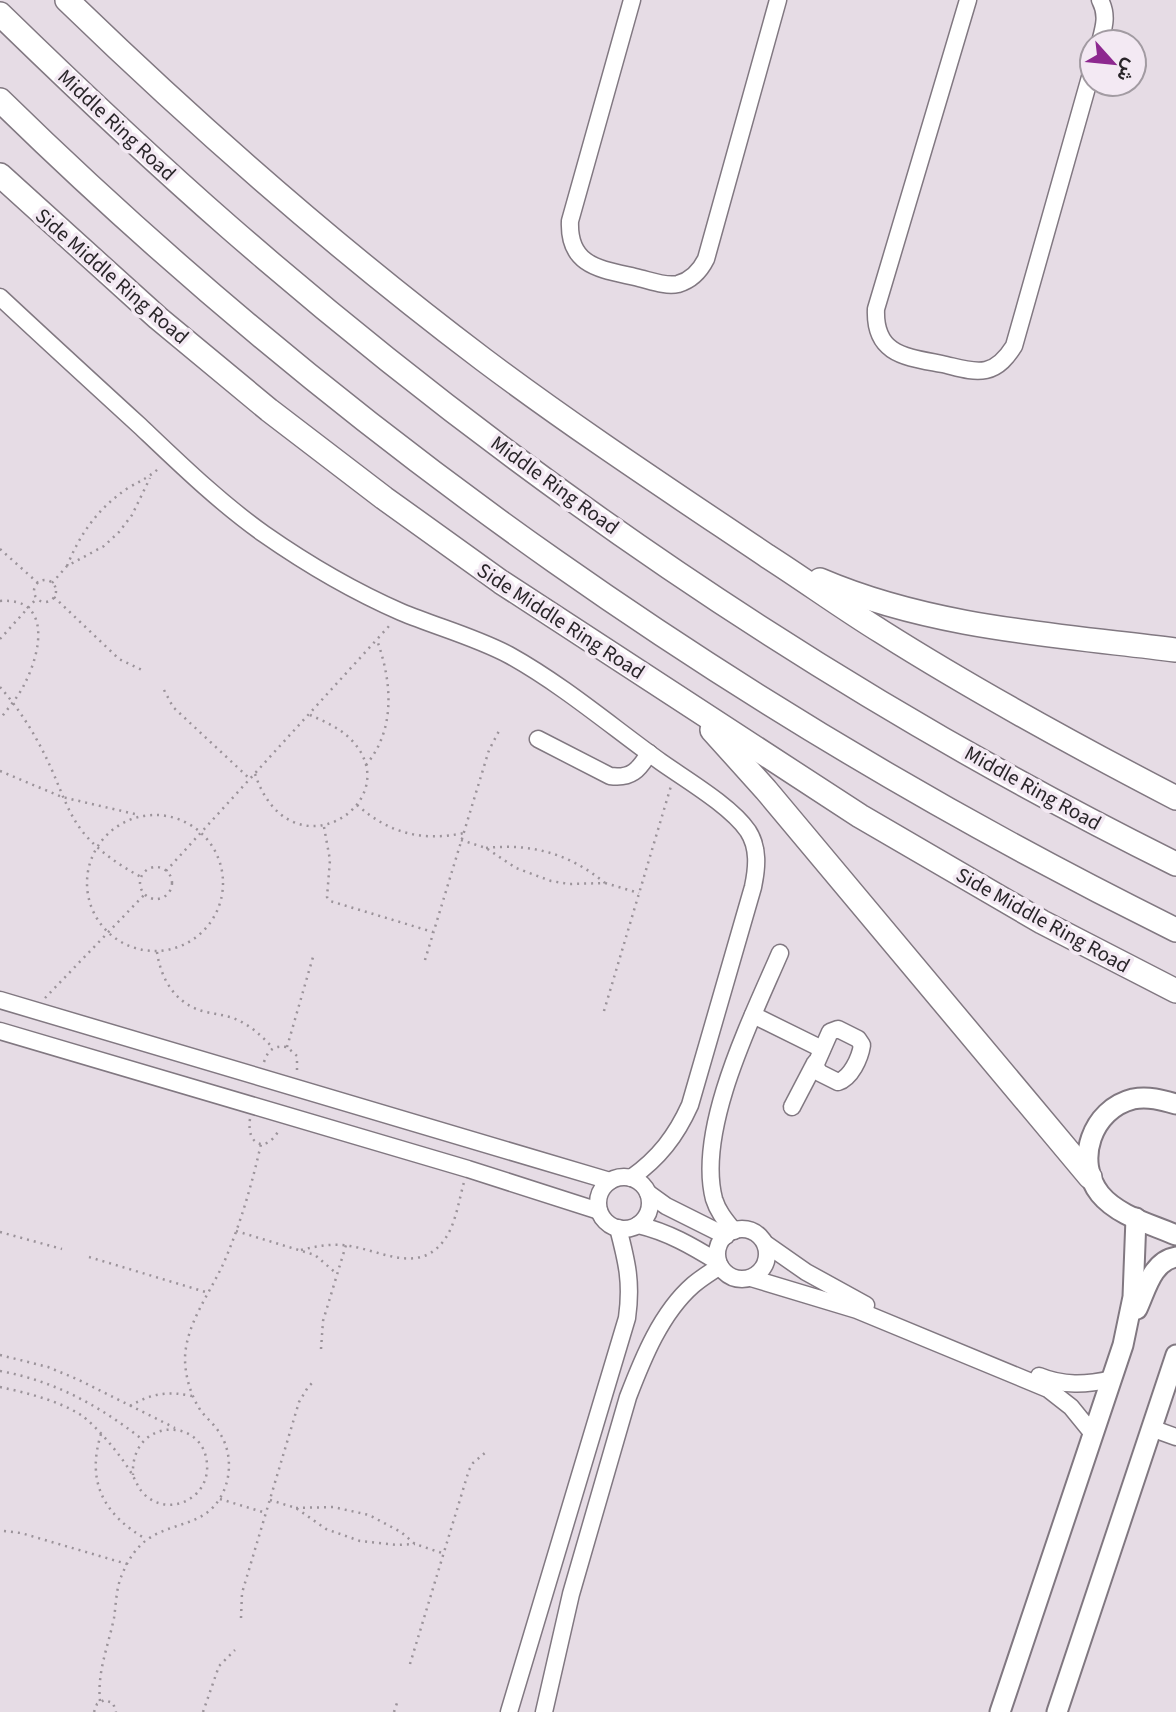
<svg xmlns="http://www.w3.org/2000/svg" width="1176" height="1712" font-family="'Source Sans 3',Vazirmatn,sans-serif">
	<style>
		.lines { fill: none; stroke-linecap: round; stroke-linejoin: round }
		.minor-casing { stroke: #817881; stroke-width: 19 }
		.major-casing { stroke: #817881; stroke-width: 23 }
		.highway-casing { stroke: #817881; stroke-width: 26 }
		.path { stroke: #9b939a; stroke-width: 2.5; stroke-dasharray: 2 5; stroke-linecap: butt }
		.minor { stroke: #fff; stroke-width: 16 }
		.major { stroke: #fff; stroke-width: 19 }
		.highway { stroke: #fff; stroke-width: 23 }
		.labels { text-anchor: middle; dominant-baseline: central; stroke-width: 7; stroke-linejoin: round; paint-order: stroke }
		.street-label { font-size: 21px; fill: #292529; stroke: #f3e9f3 }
	</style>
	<rect width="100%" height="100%" fill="#e6dce5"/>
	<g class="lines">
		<defs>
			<g id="minor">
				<path d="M632,0L570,221C568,266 600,269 635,277C649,280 665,287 678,284C692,280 700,271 706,259L778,0"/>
				<path d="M968,0L876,309C874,355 906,357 942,364C956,367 972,373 986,370C999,367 1007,357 1014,346L1092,70"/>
				<path d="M1100,0C1108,15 1104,27 1100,42"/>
				<path d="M0,297C46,340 93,383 140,426C180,464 219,502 264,534C307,564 353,591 401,612C437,627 475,637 509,655C563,685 611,726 661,762C685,779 731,806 748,831C759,848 757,868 753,887L690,1105C676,1136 659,1158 631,1178"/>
				<path d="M538,739L610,776C631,779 639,770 649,753"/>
				<polyline points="0,1000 610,1181"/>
				<polyline points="753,1015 822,1049"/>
				<path d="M838,1029L858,1039L862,1045C860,1058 851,1078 838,1082L820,1073L815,1066L830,1032Z"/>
				<polyline points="0,1031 468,1169 599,1211"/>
				<polyline points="792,1107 815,1063"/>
				<circle cx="624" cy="1203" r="26"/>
				<polyline points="648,1193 666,1206 726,1236"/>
				<path d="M638,1225C668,1232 692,1246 718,1262"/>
				<circle cx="742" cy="1254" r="25"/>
				<path d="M734,1231C726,1221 718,1212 714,1199C696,1129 752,1018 780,953"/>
				<polyline points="766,1244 806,1272 866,1305"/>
				<polyline points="751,1278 857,1310 1048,1389 1071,1407 1093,1434"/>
				<path d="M1039,1376C1063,1386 1086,1385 1112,1379"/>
				<polyline points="1151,1428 1176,1437"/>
				<path d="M509,1712L627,1318C632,1283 627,1262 618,1228"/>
				<path d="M544,1712L571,1594L628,1397C643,1358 661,1313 693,1285C701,1278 711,1272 720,1266"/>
			</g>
			<g id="major">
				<path d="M1176,1104C1162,1100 1148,1096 1133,1099C1092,1109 1074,1161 1100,1194C1118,1216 1151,1224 1176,1235"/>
				<path d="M1137,1309C1146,1290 1152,1261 1176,1257"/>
				<polyline points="1000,1712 1123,1345 1133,1297 1136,1218"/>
				<polyline points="1057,1712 1176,1355"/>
			</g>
			<g id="highway">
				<path d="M67,0C199,128 337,249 484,360C576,429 672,492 767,556C806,581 843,608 882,632C977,692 1076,746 1176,798"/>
				<path d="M0,14C75,87 151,159 230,228C517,478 835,695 1176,864"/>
				<path d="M0,100C344,437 745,717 1176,930"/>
				<polyline points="0,175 158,318 269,410 384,498 501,582 860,816 1042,922 1176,991"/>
				<path d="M820,580C932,628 1056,635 1176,650"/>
				<polyline points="712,730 766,790 1090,1177"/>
			</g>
		</defs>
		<use href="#minor" class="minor-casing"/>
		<use href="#major" class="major-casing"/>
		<use href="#highway" class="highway-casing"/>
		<g class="path">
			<polyline points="0,549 38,583"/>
			<path d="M67,566C80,534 98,508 128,488C140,481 150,477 160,467"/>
			<circle cx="45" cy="591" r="11"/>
			<polyline points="52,583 67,566 104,546 119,532 132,515 150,478"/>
			<polyline points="54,597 119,659 142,670"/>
			<path d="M0,601C52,597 41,652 25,683C19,696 9,707 0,719"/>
			<polyline points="0,639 37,598"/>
			<path d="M0,687C21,711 38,739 51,768C61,790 67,811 82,831C98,851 119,865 141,877"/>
			<polyline points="164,690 173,707 250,779"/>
			<path d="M366,765C396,729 392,682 377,640"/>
			<polyline points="0,771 62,797 139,815"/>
			<path d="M255,774C290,878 405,804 355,744C344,730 326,722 310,715"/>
			<path d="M357,805C389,833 422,842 464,833"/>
			<circle cx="155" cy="883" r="68"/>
			<polyline points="324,827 330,860 327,897 330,901 433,932"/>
			<polyline points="461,840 486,848 516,868 551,881 569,884 605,883 639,893"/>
			<path d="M486,848C532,843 570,854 605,883"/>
			<circle cx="156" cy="883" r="16"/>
			<polyline points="166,871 390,625"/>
			<path d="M157,952C161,980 176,1005 206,1012C215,1014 224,1015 233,1018C249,1024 262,1036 273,1048"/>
			<polyline points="425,960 489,750 499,731"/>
			<polyline points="45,998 145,894"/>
			<polyline points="604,1011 671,786"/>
			<polyline points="287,1047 313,957"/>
			<path d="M264,1062C268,1050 274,1045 287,1047L297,1056V1073"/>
			<path d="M250,1119C246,1145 266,1154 279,1130"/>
			<polyline points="236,1231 315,1255 337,1274"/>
			<polyline points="0,1232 62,1249"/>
			<path d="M301,1250C317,1246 333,1243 350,1246C382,1251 420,1275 445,1239C456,1223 459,1200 464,1182"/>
			<polyline points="89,1257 209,1293"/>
			<polyline points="321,1349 323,1321 346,1245"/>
			<polyline points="0,1355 48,1367 79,1380 175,1428"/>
			<path d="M0,1371C55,1381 100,1406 143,1440"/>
			<path d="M0,1387C27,1393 57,1400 81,1415C96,1425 124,1459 133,1476C137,1483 138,1488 144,1494C159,1509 182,1508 197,1493C204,1486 208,1475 207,1464C204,1416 130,1417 133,1475"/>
			<path d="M130,1406C152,1393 168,1391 192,1396"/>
			<path d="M101,1434C86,1482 104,1515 146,1539"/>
			<polyline points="220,1499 266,1513"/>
			<polyline points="270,1500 296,1508 326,1529 360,1541 397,1545 415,1544"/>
			<polyline points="296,1508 333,1507 369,1515 401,1532 415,1544 442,1553"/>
			<polyline points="4,1531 21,1533 127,1564"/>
			<polyline points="241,1618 242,1593 299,1402 308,1387 314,1381"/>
			<polyline points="410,1664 469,1470 473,1463 486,1452"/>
			<path d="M100,1701C97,1672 108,1647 114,1618C116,1605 116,1590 121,1577C127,1562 135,1548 148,1539C172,1522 204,1526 220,1498C233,1477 232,1447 216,1428C211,1421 204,1416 199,1408C190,1393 185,1375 185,1358C186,1323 211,1292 225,1260C241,1222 252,1184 261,1144"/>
			<polyline points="94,1712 97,1704 104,1700 113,1703 116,1712"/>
			<polyline points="203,1712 219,1666 235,1650"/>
			<polyline points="394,1712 398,1700"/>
		</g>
		<use href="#minor" class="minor"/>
		<use href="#major" class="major"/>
		<use href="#highway" class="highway"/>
	</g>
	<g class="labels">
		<g class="street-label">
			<text transform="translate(117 125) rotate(43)">Middle Ring Road</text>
			<text transform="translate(112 276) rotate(41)">Side Middle Ring Road</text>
			<text transform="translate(555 485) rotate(36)">Middle Ring Road</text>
			<text transform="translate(561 621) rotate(33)">Side Middle Ring Road</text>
			<text transform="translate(1033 788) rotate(29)">Middle Ring Road</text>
			<text transform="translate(1043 920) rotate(29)">Side Middle Ring Road</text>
		</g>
	</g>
	<g transform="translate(1113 63) rotate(117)"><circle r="33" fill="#f3e9f3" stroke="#a29ba2" stroke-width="2"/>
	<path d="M0-5L12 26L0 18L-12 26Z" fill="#8d288f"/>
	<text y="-10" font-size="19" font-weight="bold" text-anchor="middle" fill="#292529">ش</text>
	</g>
</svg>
